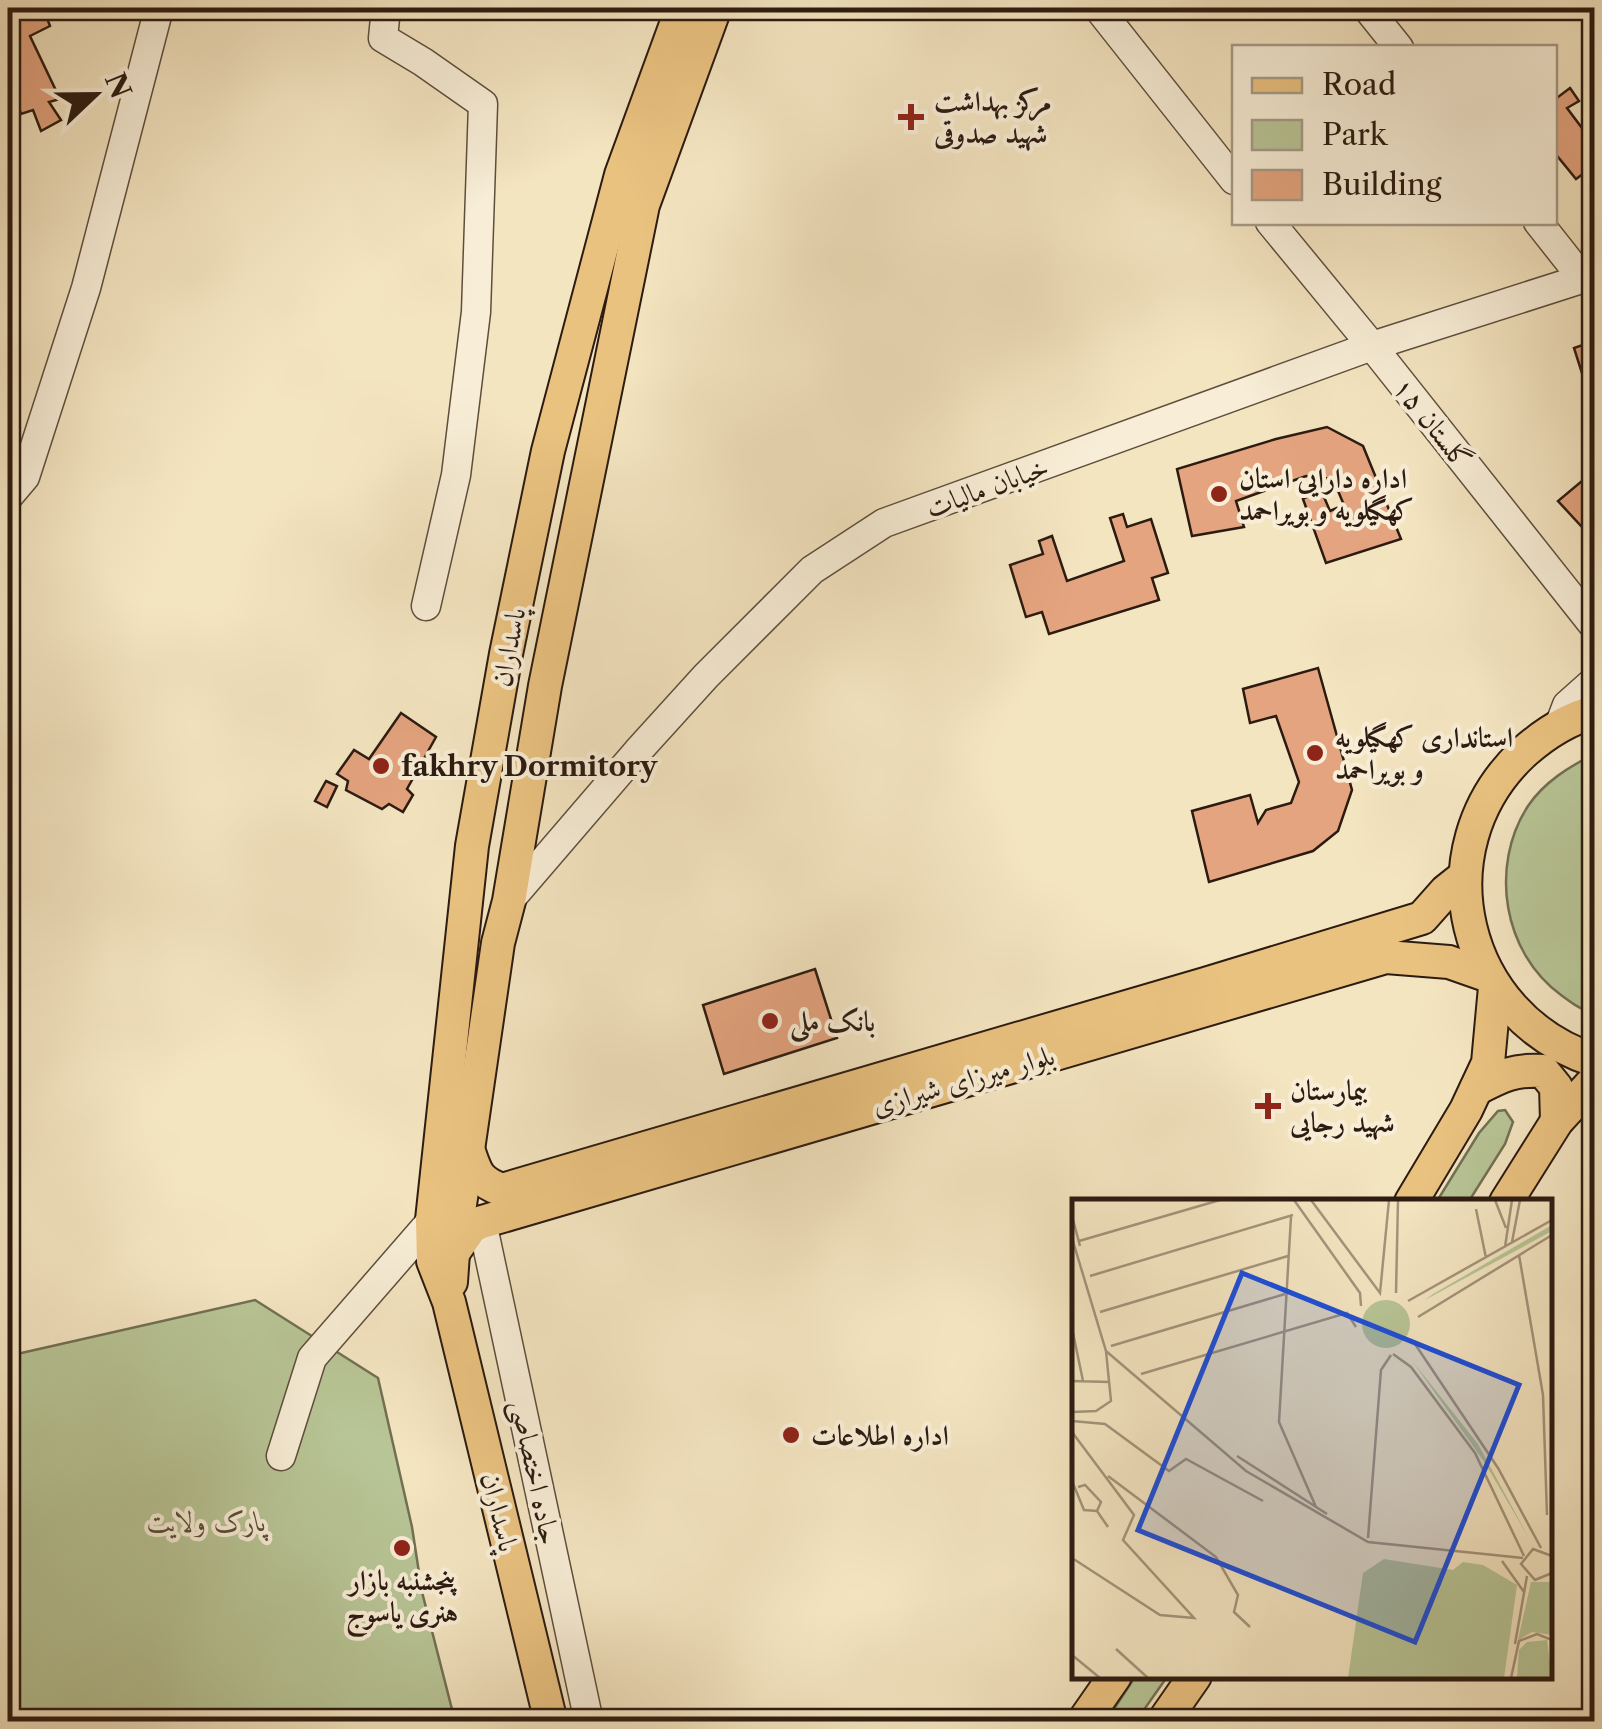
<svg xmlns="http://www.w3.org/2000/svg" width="1602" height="1729" font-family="'Libre Caslon Text',Amiri,serif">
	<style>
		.green { fill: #b8c596; stroke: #727054; stroke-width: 2.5 }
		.building { fill: #e4a47f; stroke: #2c1b11; stroke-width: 2.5 }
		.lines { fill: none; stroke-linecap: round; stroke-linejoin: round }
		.minor-casing { stroke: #5e4e3d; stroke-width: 31 }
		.major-casing { stroke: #2c1b11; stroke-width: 36 }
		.minor { stroke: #f8eed7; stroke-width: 28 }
		.major { stroke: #eac280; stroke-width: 32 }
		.poi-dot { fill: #8f2418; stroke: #f8eed7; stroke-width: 4 }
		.labels { text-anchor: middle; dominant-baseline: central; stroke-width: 8; stroke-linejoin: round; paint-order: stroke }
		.poi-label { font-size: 28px; font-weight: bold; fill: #2c1b11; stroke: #f8eed7; text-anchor: start }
		.street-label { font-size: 28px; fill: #2c1b11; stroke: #f8eed7 }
		.park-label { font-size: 28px; font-style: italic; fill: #564e39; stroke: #f8eed7 }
		.inset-road { fill: none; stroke: #a4947b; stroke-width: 2.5 }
		.view { fill: #1d4ed8; fill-opacity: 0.15; stroke: #1d4ed8; stroke-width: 5 }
		.inset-edge { fill: none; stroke: #2c1b11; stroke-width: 5 }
	</style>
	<rect width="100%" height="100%" fill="#f4e5c1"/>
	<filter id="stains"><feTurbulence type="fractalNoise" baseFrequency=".002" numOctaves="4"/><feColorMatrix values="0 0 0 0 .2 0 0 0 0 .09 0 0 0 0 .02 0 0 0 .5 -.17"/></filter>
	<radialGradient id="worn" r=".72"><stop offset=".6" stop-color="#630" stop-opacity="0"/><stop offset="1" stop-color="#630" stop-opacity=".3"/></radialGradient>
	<g class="green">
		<path d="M1594,754V1014C1581,1010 1572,1003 1561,995C1503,953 1489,866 1528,806C1544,782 1569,767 1594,754Z"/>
		<polygon points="1505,1110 1513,1122 1505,1144 1469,1201 1437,1201 1479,1133 1498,1111"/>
		<polygon points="255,1300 378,1378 412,1527 422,1592 455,1721 8,1722 8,1356"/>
		<polygon points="1135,1677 1167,1677 1136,1721 1106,1721"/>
	</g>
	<g class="building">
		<polygon points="8,8 43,8 50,26 30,36 60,99 49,102 61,120 41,131 33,110 21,114 8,75"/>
		<polygon points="1570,88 1579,101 1567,108 1594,144 1594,172 1591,168 1576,179 1554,152 1554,100"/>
		<polygon points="1594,341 1594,407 1593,408 1574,348"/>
		<polygon points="1327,427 1363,446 1401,539 1326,563 1303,499 1321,490 1330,511 1344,505 1333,479 1306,476 1236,501 1244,527 1192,536 1177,469 1276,439"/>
		<polygon points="1594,471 1594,538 1593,539 1558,501"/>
		<polygon points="1123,514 1127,527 1151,519 1168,573 1152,578 1159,600 1049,634 1042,612 1026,617 1010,565 1043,554 1039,541 1052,536 1067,581 1124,561 1110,518"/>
		<polygon points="1318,668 1352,790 1338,831 1313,851 1209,882 1192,811 1250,795 1258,823 1266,810 1291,803 1299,782 1276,716 1250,723 1243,689"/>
		<polygon points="401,713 436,737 407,789 413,795 403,812 389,804 382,809 346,790 348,781 337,774 354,750 369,759"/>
		<polygon points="326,781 337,786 327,807 315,801"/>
		<polygon points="815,969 837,1038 724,1074 703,1005"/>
	</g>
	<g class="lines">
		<defs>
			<g id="minor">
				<polyline points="386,8 383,38 423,62 483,104 476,312 456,475 426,606"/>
				<polyline points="1098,8 1234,180"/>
				<polyline points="1367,8 1399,48"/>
				<polyline points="1270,222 1372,346 1594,626"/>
				<polyline points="1538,222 1583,279"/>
				<polyline points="8,497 25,477 86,288 159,8"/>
				<polyline points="1559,726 1567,705 1594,681"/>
				<polyline points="509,901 637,752 706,676 812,570 884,523 1372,346 1594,275"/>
				<polyline points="482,1222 589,1722"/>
				<polyline points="281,1456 312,1358 432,1220"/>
			</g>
			<g id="major">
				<path d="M1594,712C1568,719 1543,735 1523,753C1420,850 1462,1018 1594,1060"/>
				<path d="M1476,1089C1501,1076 1514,1069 1543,1071L1556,1087L1557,1121"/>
				<path d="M468,1149C476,1172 477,1181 502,1190L1205,984L1422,918L1446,891L1465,876"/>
				<polyline points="1411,1202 1466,1110 1488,1063 1495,987"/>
				<polyline points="1506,1202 1557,1121 1594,1081"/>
				<polyline points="453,1253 472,1226 482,1222 1386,957 1449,962 1489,976"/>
				<polyline points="451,1282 453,1253 498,943 509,901 545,686 643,205 715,8"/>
				<polyline points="551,1722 449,1302 433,1261 432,1220 472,846 506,654 548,451 621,175 682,8"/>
				<polyline points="1083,1722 1115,1676"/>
				<polyline points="1163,1722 1195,1676"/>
			</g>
		</defs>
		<use href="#minor" class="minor-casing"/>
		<use href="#major" class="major-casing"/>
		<use href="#minor" class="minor"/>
		<use href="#major" class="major"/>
	</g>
	<g class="poi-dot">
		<path d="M906 102h10v10h10v10h-10v10h-10v-10h-10v-10h10z"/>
		<circle cx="1219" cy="494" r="10"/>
		<circle cx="1315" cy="753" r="10"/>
		<circle cx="381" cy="766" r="10"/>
		<circle cx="770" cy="1021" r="10"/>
		<path d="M1263 1091h10v10h10v10h-10v10h-10v-10h-10v-10h10z"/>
		<circle cx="791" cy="1435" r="10"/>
		<circle cx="402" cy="1548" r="10"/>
	</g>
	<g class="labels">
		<g class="poi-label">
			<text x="934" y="101">مرکز بهداشت<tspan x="934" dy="32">شهید صدوقی</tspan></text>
			<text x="1239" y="478">اداره دارایی استان<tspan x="1239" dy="32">کهگیلویه و بویراحمد</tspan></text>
			<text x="1335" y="737">استانداری کهگیلویه<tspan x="1335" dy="32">و بویراحمد</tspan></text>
			<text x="401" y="766">fakhry Dormitory</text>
			<text x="790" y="1021">بانک ملی</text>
			<text x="1290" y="1090">بیمارستان<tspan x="1290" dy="32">شهید رجایی</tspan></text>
			<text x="811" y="1435">اداره اطلاعات</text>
			<text x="402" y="1580" text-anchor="middle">پنجشنبه بازار<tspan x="402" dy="32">هنری یاسوج</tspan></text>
		</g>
		<g class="street-label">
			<text transform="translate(1433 423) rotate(52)">گلستان ۱۵</text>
			<text transform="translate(987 487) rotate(-20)">خیابان مالیات</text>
			<text transform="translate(508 647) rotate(-79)">پاسداران</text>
			<text transform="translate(963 1080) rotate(-16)">بلوار میرزای شیرازی</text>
			<text transform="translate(536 1472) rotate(78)">جاده اختصاصی</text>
			<text transform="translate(500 1512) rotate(76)">پاسداران</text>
		</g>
		<g class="park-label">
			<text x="207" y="1521">پارک ولایت</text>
		</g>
	</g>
	<g transform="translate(1072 1199)">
		<rect width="480" height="480" fill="#f4e5c1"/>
		<path d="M480,26V32L353,101L361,95ZM290 125a24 24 0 1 1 48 0a24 24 0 1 1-48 0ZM341,163L406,245L458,341L413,264ZM312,360L381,371L391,363L411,366L445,386L432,479H276L291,374ZM459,383H478L480,436L460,433L446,441ZM475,441L480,479H445L447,451L455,443Z" fill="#b8c596"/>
		<path class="inset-road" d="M222,1L288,94L289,107M239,1L308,94L317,1M423,1L434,29M404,10L414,59M0,17L8,47M219,18L207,223L244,308M0,39L34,152L174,272L296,343L451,359M7,42L148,1M440,43L448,1M433,48L440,1M447,56L471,196L475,316M18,77L221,16M324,94L326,1M336,102L480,21M28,113L216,57M346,118L480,36M0,129L11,182M341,142L426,269L469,349M39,147L213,95M321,155L339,168L403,254L452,357M69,175L275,114L284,128M0,182L38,183M0,213L24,212L39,202L34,152M0,222L33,225L97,272L114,260L191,302M0,233L62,316L51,341L122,419L88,416L0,359M165,257L255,315M36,277L144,358L166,396L162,413L178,428M0,282L12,311L25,312L36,328M6,288L13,286L29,303L25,312M296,339L309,171L319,156M480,357L461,350L449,365L463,381L480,374M430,362L452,393M443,445L455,377M44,450L76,479M0,456L28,479M439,479L447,442L465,435L480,441"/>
		<path class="view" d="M170,74L447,186L343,443L66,331Z"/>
		<rect width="480" height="480" class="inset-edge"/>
	</g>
	<rect width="1602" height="1729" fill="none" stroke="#f4e5c1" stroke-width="40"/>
	<rect x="10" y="10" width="1582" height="1709" fill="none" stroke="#2c1b11" stroke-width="5"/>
	<rect x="20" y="20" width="1562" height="1689" fill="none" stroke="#2c1b11" stroke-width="2.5"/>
	<rect x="1232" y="45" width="325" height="180" fill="#f8eed7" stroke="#a69a88" stroke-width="2.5"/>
	<rect x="1252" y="78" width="50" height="15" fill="#eac280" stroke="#a69a88" stroke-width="2.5"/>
	<text x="1322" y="95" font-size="30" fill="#2c1b11">Road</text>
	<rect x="1252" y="120" width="50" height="30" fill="#b8c596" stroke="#a69a88" stroke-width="2.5"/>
	<text x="1322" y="145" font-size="30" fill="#2c1b11">Park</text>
	<rect x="1252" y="170" width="50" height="30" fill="#e4a47f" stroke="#a69a88" stroke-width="2.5"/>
	<text x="1322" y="195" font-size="30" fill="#2c1b11">Building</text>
	<g transform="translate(95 95) rotate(68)" stroke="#f8eed7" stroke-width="8" paint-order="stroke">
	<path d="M0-8L18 38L0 25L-18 38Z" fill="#2c1b11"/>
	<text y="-15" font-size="28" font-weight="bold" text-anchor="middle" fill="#2c1b11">N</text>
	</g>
	<rect width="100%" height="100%" filter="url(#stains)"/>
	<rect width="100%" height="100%" fill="url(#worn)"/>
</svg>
